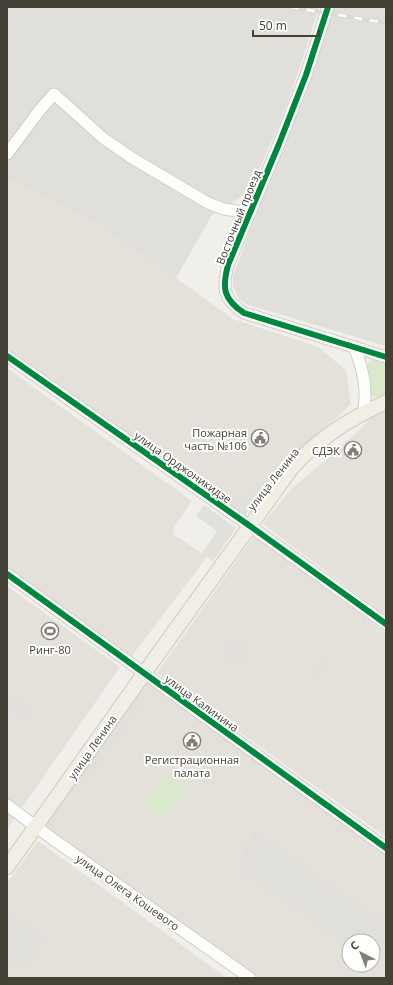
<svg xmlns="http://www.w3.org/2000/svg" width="393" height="985" font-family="'Open Sans',sans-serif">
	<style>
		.residential { fill: #e3e1d9; fill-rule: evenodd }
		.industrial { fill: #e1dfda }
		.green { fill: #dae8cd }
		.parking { fill: #e1e0db }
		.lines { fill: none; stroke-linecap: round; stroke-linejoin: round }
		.minor-casing { stroke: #cecdc8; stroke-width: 13 }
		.major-casing { stroke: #d0ccba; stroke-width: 16 }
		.minor { stroke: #fdfdfc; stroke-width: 11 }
		.major { stroke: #f0eee5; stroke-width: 14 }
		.rail-casing { stroke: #d9d9d8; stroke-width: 4 }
		.rail { stroke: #fff; stroke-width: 2.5; stroke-dasharray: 8; stroke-linecap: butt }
		.cycleway-casing { stroke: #fff; stroke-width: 8 }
		.cycleway { stroke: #00873e; stroke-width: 6 }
		.labels { text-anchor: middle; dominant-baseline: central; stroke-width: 4; stroke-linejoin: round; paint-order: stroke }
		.street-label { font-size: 11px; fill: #454137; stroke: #fff }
		.poi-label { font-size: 11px; fill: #454137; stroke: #fff; text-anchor: end }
	</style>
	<rect width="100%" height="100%" fill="#f0efea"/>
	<g class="residential">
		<polygon points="7,178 91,220 176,278 233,319 318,347 346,370 351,404 265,487 244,517 7,348"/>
		<polygon points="7,368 192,501 175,526 173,534 207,557 131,657 7,568"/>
		<polygon points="386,410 386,616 263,524 291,489 325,461 373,417"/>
		<polygon points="254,536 386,633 386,837 157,673"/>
		<polygon points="7,586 120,667 7,829"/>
		<path d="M146,680L386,856V978H257L45,826L80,777H91L139,709L135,699ZM349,941H373V965H349Z"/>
		<polygon points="38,841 227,978 7,978 7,883"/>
	</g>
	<g class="industrial">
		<polygon points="7,7 319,7 291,93 280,122 249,192 212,215 176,278 91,220 7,178"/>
		<polygon points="334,7 386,7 386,346 246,304 239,299 233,286 233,276 239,260 258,209 303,98 328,27"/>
		<polygon points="255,831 386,923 386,950 375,966 373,964 373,941 349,941 349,947 239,870 246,844"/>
	</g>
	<g class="green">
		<path d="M374,359L386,363V394C380,397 374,399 369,393L366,367L369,362Z"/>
		<polygon points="168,773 188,787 164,820 144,806"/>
	</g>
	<g class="parking">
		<polygon points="288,23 312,30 293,85 270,77"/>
		<polygon points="33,54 54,58 54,63 64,64 65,60 92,65 92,69 103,71 104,68 156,78 192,95 184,148 180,159 173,170 120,139 102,125 31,63"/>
		<polygon points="290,133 298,137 276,192 268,189"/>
		<polygon points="258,482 265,487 244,517 221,500 224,495 235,502 240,496 245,499"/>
		<polygon points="204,505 236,528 213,561 202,553 217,531 196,516"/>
		<polygon points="233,638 250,650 237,668 221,656"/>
		<polygon points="322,656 331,662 320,678 311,671"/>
		<polygon points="7,691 33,708 24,722 7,710"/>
		<polygon points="135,699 140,709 91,777 80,777"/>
		<polygon points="7,908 48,939 23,972 7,960"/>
	</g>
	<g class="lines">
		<defs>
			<g id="minor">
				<path d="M328,7L306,75L279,144L228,265C222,288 223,299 244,313L386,357"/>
				<polyline points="7,154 39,111 54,94 103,138 132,158 208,203 224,209 249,213"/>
				<path d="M354,347C363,368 368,392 363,414"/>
				<polyline points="7,356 250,526 386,624"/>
				<polyline points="7,574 386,848"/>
				<polyline points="7,805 50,837 250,978"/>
			</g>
			<path id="major" d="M7,867L153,661L291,469C316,440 351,418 386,402"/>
		</defs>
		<use href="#minor" class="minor-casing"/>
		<use href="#major" class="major-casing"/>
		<use href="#minor" class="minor"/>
		<use href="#major" class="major"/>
		<defs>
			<polyline id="rail" points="291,7 386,23"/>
		</defs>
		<use href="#rail" class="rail-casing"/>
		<use href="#rail" class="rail"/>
		<defs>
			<g id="cycleway">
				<path d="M328,7L306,75L279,144L228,265C222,288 223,299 244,313L386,357"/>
				<polyline points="7,356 250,526 386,624"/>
				<polyline points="7,574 386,848"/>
			</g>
		</defs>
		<use href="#cycleway" class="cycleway-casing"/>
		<use href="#cycleway" class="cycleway"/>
	</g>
	<defs>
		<symbol id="civic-ring" viewBox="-11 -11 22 22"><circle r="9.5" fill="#fff" stroke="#817e76" stroke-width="1.5"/><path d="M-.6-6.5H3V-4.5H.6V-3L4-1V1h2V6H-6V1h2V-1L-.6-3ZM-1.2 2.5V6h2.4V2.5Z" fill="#817e76"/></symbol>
		<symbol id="stadium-ring" viewBox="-11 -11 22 22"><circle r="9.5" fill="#fff" stroke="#817e76" stroke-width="1.5"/><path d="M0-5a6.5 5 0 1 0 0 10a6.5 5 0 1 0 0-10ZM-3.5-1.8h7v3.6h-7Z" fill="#817e76"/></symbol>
	</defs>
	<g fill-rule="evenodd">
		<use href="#civic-ring" x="250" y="428" width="20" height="20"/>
		<use href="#civic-ring" x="343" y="440" width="20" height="20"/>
		<use href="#stadium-ring" x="40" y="621" width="20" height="20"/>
		<use href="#civic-ring" x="182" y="731" width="20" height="20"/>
	</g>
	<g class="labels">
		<g class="street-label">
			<text transform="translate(238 217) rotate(-68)">Восточный проезд</text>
			<text transform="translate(183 467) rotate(35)">улица Орджоникидзе</text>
			<text transform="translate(273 479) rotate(-52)">улица Ленина</text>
			<text transform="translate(202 703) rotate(36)">улица Калинина</text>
			<text transform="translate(92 747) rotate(-55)">улица Ленина</text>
			<text transform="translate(128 892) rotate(35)">улица Олега Кошевого</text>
		</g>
		<g class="poi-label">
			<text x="247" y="432">Пожарная<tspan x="247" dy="13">часть №106</tspan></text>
			<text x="340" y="450">СДЭК</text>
			<text x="50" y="649" text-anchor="middle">Ринг-80</text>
			<text x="192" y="759" text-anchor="middle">Регистрационная<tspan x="192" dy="13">палата</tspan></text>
		</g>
	</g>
	<rect width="393" height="985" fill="none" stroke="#454137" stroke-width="16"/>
	<g transform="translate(361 953) rotate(318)"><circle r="19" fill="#ffffff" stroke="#b5b3af"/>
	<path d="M0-3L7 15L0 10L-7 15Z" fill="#817e76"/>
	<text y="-6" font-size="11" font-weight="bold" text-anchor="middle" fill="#454137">С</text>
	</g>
	<path d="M253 30v6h66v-6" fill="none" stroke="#454137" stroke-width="2"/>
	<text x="259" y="30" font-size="12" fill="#454137" stroke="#ffffff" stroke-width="3" paint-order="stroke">50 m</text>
</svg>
